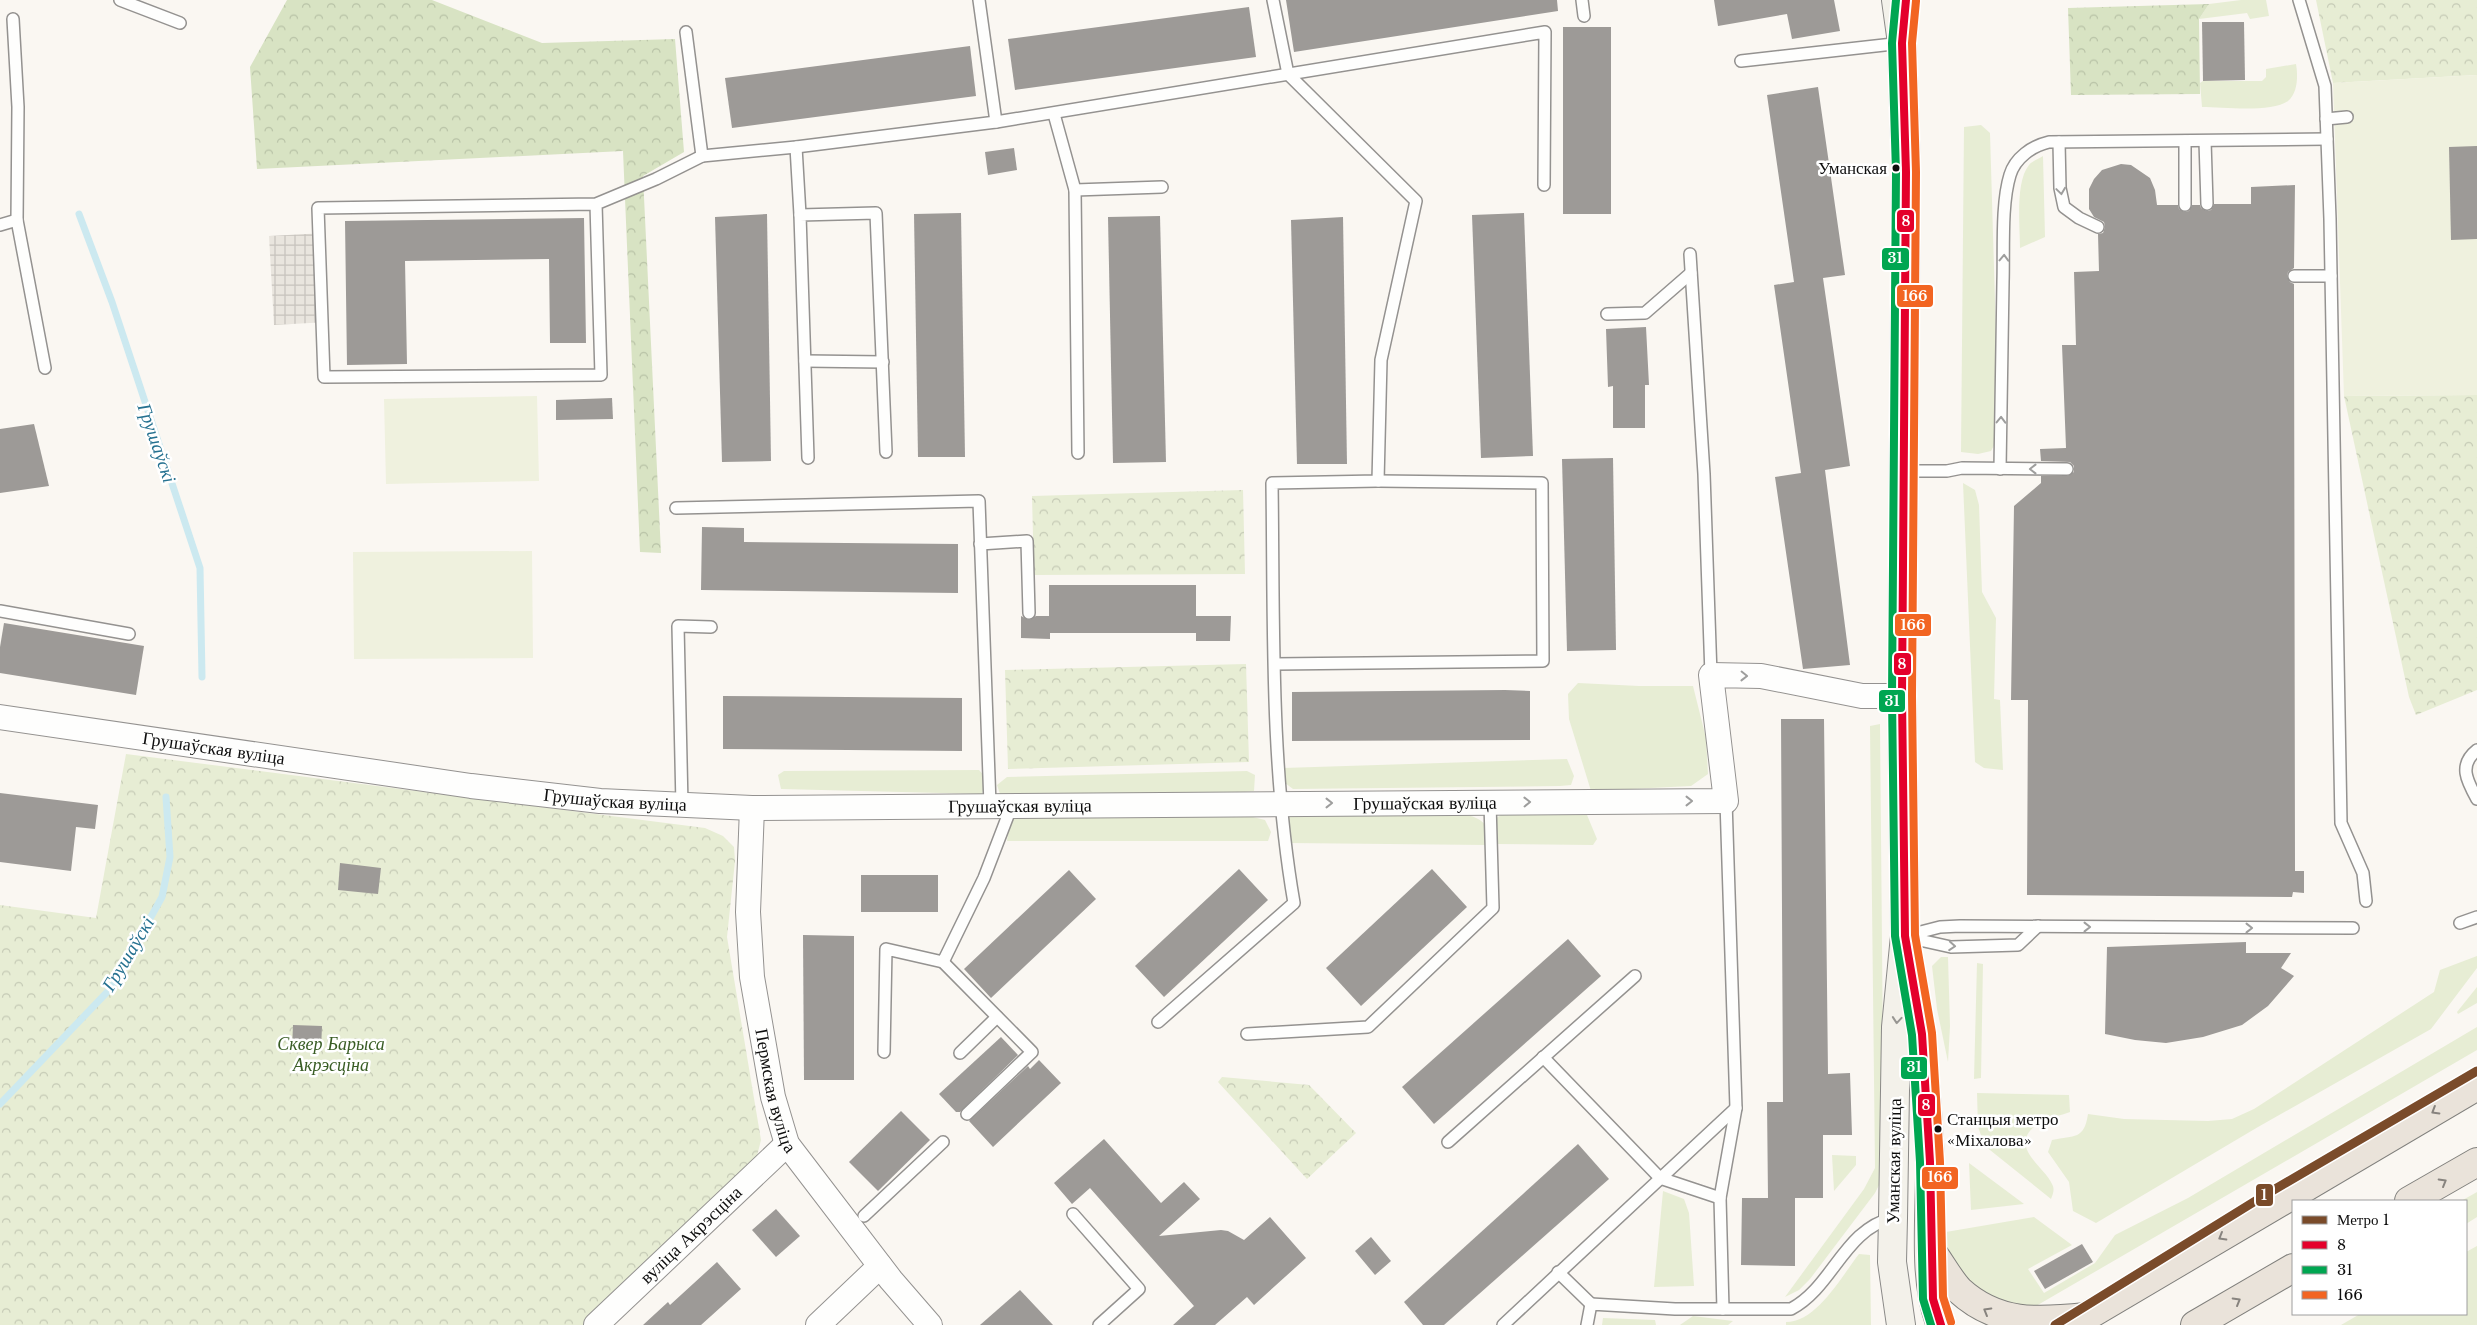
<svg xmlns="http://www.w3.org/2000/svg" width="2477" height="1325" font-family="'Libre Baskerville',serif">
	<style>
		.grass { fill: #e7edd4 }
		.forest { fill: url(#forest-crowns) }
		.park { fill: url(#park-crowns) }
		.pitch { fill: #eff1de }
		.plaza { fill: url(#plaza-grid) }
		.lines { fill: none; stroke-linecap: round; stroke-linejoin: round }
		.stream { stroke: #cce9f0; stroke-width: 7 }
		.building { fill: #9d9a97 }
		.service-casing { stroke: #949290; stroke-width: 14 }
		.minor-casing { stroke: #949290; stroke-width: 26 }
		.secondary-casing { stroke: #8a8987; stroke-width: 30 }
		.primary-casing { stroke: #81807d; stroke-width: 30 }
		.service { stroke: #fefefd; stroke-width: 11 }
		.minor { stroke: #fefefd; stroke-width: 24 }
		.secondary { stroke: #f3f1ea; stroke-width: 28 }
		.primary { stroke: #eae3da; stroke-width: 28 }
		.bus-1-casing { stroke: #fff; stroke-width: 11 }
		.bus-2-casing { stroke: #fff; stroke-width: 11 }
		.bus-3-casing { stroke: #fff; stroke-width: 11 }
		.bus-1 { stroke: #e4002b; stroke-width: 8 }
		.bus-2 { stroke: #00a651; stroke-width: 8 }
		.bus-3 { stroke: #f26522; stroke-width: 8 }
		.metro-1-casing { stroke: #fff; stroke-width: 12 }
		.metro-1 { stroke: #7a4b2a; stroke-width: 9 }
		.oneway { stroke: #9e9e9d }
		.oneway2 { stroke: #979692 }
		.oneway3 { stroke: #87837e }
		.bus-dot { fill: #0d0d0d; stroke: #fff; stroke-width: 2 }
		.labels { text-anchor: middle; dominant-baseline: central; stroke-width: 5; stroke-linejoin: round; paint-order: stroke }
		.bus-label { font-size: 17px; fill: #0d0d0d; stroke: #fff; text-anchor: end }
		.street-label { font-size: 18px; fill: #0d0d0d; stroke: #fff }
		.park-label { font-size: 18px; font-style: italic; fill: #395d25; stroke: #fff }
		.water-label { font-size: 19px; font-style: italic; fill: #257190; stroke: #fff }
		.line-badge { stroke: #fff; stroke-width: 2 }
		.badge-label { font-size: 14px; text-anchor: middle; font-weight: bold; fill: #fff }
	</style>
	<defs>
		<pattern id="forest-crowns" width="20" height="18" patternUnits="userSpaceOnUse" patternTransform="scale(1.25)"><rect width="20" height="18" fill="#d8e3c3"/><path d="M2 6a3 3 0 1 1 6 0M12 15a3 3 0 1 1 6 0" fill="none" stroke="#b8c2a6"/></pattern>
		<pattern id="park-crowns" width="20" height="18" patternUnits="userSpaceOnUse" patternTransform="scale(1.25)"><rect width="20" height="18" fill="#e7edd4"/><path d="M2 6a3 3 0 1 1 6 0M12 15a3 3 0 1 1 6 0" fill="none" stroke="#c5cab5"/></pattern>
		<pattern id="plaza-grid" width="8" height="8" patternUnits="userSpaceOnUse" patternTransform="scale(1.25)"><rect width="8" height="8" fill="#e9e5de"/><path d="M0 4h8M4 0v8" fill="none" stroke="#c7c3bd"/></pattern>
	</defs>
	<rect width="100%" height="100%" fill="#faf7f2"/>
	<g class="grass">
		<polygon points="2241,0 2266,0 2269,16 2250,19 2247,13 2199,19 2209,4"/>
		<path d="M2296,64C2298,75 2298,93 2288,101C2271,113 2223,107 2202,107L2200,83L2203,81H2262L2266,77V69Z"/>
		<polygon points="1981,125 1990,133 1999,436 1991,451 1978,454 1961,452 1964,127"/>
		<path d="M2043,156L2045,237L2020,248C2020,227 2015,182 2029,165C2032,161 2039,159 2043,156Z"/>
		<polygon points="1963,483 1975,490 1979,505 1982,592 1996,618 1994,699 2000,700 2003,770 1984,768 1975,762"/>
		<polygon points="1578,683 1639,686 1693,686 1706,738 1708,774 1691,786 1591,791 1569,719 1568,694"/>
		<polygon points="1880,724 1884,1167 1881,1181 1875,1193 1810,1279 1799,1290 1785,1297 1864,1189 1875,1168 1870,726"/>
		<polygon points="1567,759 1574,776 1571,785 1560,786 1293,789 1285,783 1283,768"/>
		<polygon points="979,770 986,778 982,794 781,789 778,775 784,771"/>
		<polygon points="1247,771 1255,775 1254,791 1235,793 1001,797 997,785 1007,777"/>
		<path d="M1425,813C1449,815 1496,807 1487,845L1289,843L1288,814Z"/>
		<polygon points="1017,814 1253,817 1265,820 1271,832 1268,841 1007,841 1009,825"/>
		<polygon points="1501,815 1587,815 1597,839 1593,845 1495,844 1496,818"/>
		<path d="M2477,956V968L2431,1029L2258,1127L2096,1223L2073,1211L2069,1182L2048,1152L2052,1140C2075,1135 2084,1140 2088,1114L2124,1119L2208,1121L2232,1119L2254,1109L2434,992L2440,970Z"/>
		<polygon points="1941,957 1948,957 1950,1026 1948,1062 1937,1009 1932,966"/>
		<polygon points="1977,963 1983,964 1981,1078 1974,1079"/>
		<polygon points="2477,987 2477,1003 2458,1014 2457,1012"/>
		<polygon points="2477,1027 2477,1050 2036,1306 2001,1308 1945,1261 1940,1233 2034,1217 2072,1245 2028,1269 2044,1293 2095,1263 2115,1235 2188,1198"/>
		<path d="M1977,1093L2069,1095L2070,1112C2061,1116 2048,1117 2040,1122C2005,1146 2043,1164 2052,1184C2055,1189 2053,1194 2051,1199L1985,1146L1978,1127Z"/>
		<polygon points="1832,1155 1856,1156 1856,1165 1834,1191"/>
		<polygon points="1969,1163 2024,1204 1971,1210"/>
		<polygon points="1663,1191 1684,1199 1689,1213 1694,1286 1654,1287"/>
		<polygon points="2477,1192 2477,1217 2466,1224 2466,1201 2461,1201"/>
		<polygon points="2477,1246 2477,1325 2341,1325 2360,1314 2466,1314 2466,1252"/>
		<path d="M1859,1254L1870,1255L1871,1325H1786V1322C1817,1322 1841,1277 1859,1254Z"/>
		<polygon points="1693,1316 1733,1321 1728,1325 1680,1325"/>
		<polygon points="1603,1318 1655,1320 1656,1325 1602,1325"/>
	</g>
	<g class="forest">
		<polygon points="287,0 432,0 542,43 675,39 684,152 643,176 661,553 640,552 623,151 257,169 250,67"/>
		<polygon points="2209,4 2199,19 2200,94 2071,95 2068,8"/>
	</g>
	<g class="park">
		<polygon points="2316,0 2477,0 2477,75 2333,83"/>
		<polygon points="2477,395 2477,690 2416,715 2409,697 2344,396"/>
		<polygon points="1243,490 1245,574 1034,575 1032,496"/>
		<polygon points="1246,664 1249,762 1008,769 1005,670"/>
		<polygon points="126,754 705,828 723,836 734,847 735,861 727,937 761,1140 754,1168 584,1325 0,1325 0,905 96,918"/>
		<polygon points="1222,1077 1309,1085 1356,1133 1307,1179 1218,1082"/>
	</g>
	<g class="pitch">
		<polygon points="2477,75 2477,395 2344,396 2333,83"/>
		<polygon points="537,396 539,481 386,484 384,399"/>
		<polygon points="532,551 533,658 354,659 353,552"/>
	</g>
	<polygon class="plaza" points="325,233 328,322 274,325 269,236"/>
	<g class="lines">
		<g class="stream">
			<polyline points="79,214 112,302 200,568 202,677"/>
			<polyline points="0,1104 112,987 162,897 170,857 166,797"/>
		</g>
	</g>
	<g class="building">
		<polygon points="1286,0 1557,0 1558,11 1294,52"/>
		<polygon points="1714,0 1834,0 1840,31 1792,39 1787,14 1718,26"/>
		<polygon points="1249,7 1256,57 1015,90 1008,39"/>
		<polygon points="2202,22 2244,22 2245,80 2203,81"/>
		<rect x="1563" y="27" width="48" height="187"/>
		<polygon points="970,46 976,96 732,128 725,78"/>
		<polygon points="1818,87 1845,275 1823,278 1850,466 1825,470 1850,665 1803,669 1775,477 1801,473 1774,285 1794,282 1767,95"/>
		<polygon points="2477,146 2477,239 2451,240 2449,147"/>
		<polygon points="1014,148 1017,170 988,175 985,152"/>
		<polygon points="2121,164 2131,165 2150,178 2155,190 2157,205 2178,205 2179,209 2185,212 2189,211 2192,205 2200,205 2201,208 2207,211 2211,210 2214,204 2251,204 2251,187 2295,185 2294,268 2288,272 2287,276 2290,282 2294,284 2295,871 2304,871 2304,893 2293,892 2292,897 2027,895 2028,700 2011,700 2014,506 2041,483 2041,476 2067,476 2074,472 2074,466 2070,462 2041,461 2040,449 2066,448 2062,345 2076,345 2074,272 2099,271 2098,234 2103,233 2105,227 2104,222 2094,217 2089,209 2089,189 2094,179 2102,170"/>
		<polygon points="961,213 965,457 918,457 914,214"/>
		<polygon points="1524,213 1533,456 1481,458 1472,215"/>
		<polygon points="767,214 771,461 722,462 715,217"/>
		<polygon points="1160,216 1166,462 1113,463 1108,217"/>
		<polygon points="1343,217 1347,464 1297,464 1291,220"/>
		<polygon points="584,218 586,343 550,343 549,259 405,261 407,364 347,365 345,221"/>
		<polygon points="1646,327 1649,385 1645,385 1645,428 1613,428 1613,386 1608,387 1606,329"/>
		<polygon points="612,398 613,419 556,420 556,400"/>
		<polygon points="34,424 49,486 0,493 0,429"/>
		<polygon points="1613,458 1616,650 1567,651 1562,459"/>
		<polygon points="702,527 744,528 744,542 958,544 958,593 701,590"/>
		<polygon points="1049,585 1196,585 1196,616 1231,616 1230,641 1196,641 1196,633 1050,633 1050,639 1021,638 1021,616 1029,620 1036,616 1049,616"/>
		<polygon points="4,623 144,646 136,695 0,673 0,647"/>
		<polygon points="1505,690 1530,691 1530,740 1292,741 1292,692"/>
		<polygon points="723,696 962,698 962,751 723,749"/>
		<polygon points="1781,719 1824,719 1828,1074 1850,1073 1852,1135 1823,1135 1823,1198 1795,1198 1795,1266 1741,1265 1742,1198 1768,1198 1767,1102 1783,1102"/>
		<polygon points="0,793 98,805 95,829 76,827 71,871 0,862"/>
		<polygon points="340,863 381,868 378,894 338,890"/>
		<polygon points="1239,869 1268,900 1164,997 1135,966"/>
		<polygon points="1432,869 1467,907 1361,1006 1326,968"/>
		<polygon points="1069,870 1096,899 991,998 964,969"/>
		<rect x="861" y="875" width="77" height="37"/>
		<polygon points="803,935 854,936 854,1080 804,1080"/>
		<polygon points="1568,939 1601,976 1434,1124 1402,1087"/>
		<polygon points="2246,942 2246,953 2291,953 2281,968 2294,976 2268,1006 2242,1025 2203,1037 2166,1043 2135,1040 2105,1034 2107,947"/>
		<polygon points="293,1025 322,1026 321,1050 292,1049"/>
		<polygon points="1001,1037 1018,1055 960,1112 956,1112 939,1094"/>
		<polygon points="1039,1060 1061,1083 993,1147 969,1121 1028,1066 1030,1069"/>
		<polygon points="901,1111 930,1140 878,1191 849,1162"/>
		<polygon points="1104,1139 1161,1203 1184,1182 1200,1199 1159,1236 1221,1230 1228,1231 1244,1240 1270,1217 1306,1258 1254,1305 1247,1297 1215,1325 1173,1325 1194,1306 1090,1188 1072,1204 1054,1183"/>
		<polygon points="1578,1144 1609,1179 1444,1325 1423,1325 1404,1302"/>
		<polygon points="776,1209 800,1236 776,1257 752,1230"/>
		<polygon points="1371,1237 1391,1261 1375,1275 1355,1251"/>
		<polygon points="2082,1244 2093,1262 2045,1289 2034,1271"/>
		<polygon points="717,1262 741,1289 701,1325 643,1325 668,1302 670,1305"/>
		<polygon points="1020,1290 1053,1325 980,1325"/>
	</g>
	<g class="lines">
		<defs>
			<g id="service">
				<polyline points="120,0 180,23"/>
				<polyline points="1582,0 1584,16"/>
				<polyline points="2299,0 2325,86 2330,219 2341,823 2363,873 2366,901"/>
				<polyline points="13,19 18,107 17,220 45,368"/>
				<polyline points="686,32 702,156 796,147 996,122 979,0"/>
				<polyline points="1741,61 1902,43"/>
				<polyline points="1054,114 1075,190 1078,453"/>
				<polyline points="2326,119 2347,117"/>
				<polyline points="996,122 1545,32 1544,185"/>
				<polyline points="2205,141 2207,204"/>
				<polyline points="2059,142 2060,188 2064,207 2079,218 2098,227"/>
				<polyline points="796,147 800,215"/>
				<polyline points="1075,190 1162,187"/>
				<polyline points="596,204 601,375 324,377 318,208 596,204 656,179 702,156"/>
				<polyline points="2185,205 2185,141"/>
				<polyline points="0,225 17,220"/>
				<polyline points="1690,254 1704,474 1711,675"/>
				<polyline points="2294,276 2331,276"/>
				<polyline points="1607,314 1645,313 1691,273"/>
				<polyline points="805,361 883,362"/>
				<polyline points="808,458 800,215 876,213 886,452"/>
				<path d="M2000,469C2001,407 2002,344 2003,282C2004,251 2001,204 2010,175C2015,158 2032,146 2049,142L2327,139"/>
				<polyline points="1905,471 1947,471 1962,468 2067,469"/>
				<polyline points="676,508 979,501 990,805"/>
				<polyline points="980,544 1027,541 1029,613"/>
				<polyline points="0,611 129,634"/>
				<polyline points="1275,664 1543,661 1542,483 1378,481"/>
				<path d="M2477,750C2458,765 2467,781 2477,799"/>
				<polyline points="682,805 678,626 711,627"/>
				<polyline points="2460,923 2477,917"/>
				<polyline points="1905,936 1940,927 1960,926 2353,928"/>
				<polyline points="1906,937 1951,947 2018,945 2038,926"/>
				<polyline points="943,962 1032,1052 967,1114"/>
				<path d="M1158,1022L1294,903C1270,765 1274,623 1272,483L1378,481L1381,360L1416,201L1288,74L1273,0"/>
				<polyline points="1247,1034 1368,1027 1493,908 1490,803"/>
				<polyline points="884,1052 886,949 943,962 984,878 1012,805"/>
				<polyline points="960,1053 997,1017"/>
				<polyline points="1543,1057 1660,1178 1720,1198"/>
				<polyline points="1448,1142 1635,976"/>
				<polyline points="1073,1214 1139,1289 1099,1325"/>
				<polyline points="864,1216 943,1142"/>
				<polyline points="1558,1272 1591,1304"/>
				<polyline points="1723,1309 1720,1198 1736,1108 1726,801"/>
				<polyline points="1503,1325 1736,1108"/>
				<path d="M1587,1325L1591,1304L1675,1309H1791C1833,1287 1844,1229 1893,1218"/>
			</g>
			<g id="minor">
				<path id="s1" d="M0,717L471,786L600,801L752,808L1726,801L1711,675L1761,676L1862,696H1902"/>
				<path id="s2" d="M752,808L748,912L752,977L773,1097L787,1144L891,1280L930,1325"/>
				<path id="s3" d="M596,1325L787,1144"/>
				<polyline points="818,1325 880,1266"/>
			</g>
			<g id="secondary">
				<polyline points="1896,0 1902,43 1906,172 1902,696 1905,936 1896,1027 1893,1218 1892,1262 1901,1325"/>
				<path d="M1911,972C1922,1035 1927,1098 1930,1162C1931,1211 1922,1280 1941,1325"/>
			</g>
			<g id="primary">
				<polyline points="2409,1201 2477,1162"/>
				<path d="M1930,1249C1940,1262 1948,1278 1959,1290C1997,1325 2038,1322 2086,1317"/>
				<polyline points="2072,1325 2477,1086"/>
				<polyline points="2195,1325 2293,1268"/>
			</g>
		</defs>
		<use href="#service" class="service-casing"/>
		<use href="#minor" class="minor-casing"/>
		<use href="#secondary" class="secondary-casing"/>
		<use href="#primary" class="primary-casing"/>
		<use href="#service" class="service"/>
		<use href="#minor" class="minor"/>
		<use href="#secondary" class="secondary"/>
		<use href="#primary" class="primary"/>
		<defs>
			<polyline id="bus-1" points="1906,0 1902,43 1906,172 1902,696 1905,936 1922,1034 1930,1162 1933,1299 1941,1325"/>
			<polyline id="bus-2" points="1896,0 1892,43 1896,172 1892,696 1895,936 1912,1035 1920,1162 1923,1299 1931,1325"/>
			<polyline id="bus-3" points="1916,1 1912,43 1916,172 1912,696 1915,935 1932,1033 1940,1162 1943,1297 1951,1322"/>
		</defs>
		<use href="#bus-1" class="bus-1-casing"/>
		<use href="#bus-2" class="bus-2-casing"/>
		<use href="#bus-3" class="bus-3-casing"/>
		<use href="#bus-1" class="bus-1"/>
		<use href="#bus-2" class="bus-2"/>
		<use href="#bus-3" class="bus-3"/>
		<defs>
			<polyline id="metro-1" points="2055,1325 2265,1195 2477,1071"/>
		</defs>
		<use href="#metro-1" class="metro-1-casing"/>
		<use href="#metro-1" class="metro-1"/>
	</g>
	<defs><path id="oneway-chevron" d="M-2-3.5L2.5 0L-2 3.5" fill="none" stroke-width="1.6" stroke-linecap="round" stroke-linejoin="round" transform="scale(1.25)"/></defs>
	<g class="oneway">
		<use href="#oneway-chevron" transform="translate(2061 191) rotate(82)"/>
		<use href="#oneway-chevron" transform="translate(2004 258) rotate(-88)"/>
		<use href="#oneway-chevron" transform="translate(2001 420) rotate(-89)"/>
		<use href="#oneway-chevron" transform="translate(2033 469) rotate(180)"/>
		<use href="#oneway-chevron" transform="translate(1744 676) rotate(1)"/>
		<use href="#oneway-chevron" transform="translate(1689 801)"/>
		<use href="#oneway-chevron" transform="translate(1527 802) rotate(-1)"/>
		<use href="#oneway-chevron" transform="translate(1329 803)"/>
		<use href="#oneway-chevron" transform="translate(2087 927)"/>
		<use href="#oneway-chevron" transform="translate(2249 928)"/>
		<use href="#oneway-chevron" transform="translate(1952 946) rotate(4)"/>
	</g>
	<use class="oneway2" href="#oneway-chevron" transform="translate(1897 1020) rotate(95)"/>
	<g class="oneway3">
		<use href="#oneway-chevron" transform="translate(2435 1111) rotate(149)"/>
		<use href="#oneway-chevron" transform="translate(2443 1182) rotate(-30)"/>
		<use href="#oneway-chevron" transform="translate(2222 1237) rotate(150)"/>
		<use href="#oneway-chevron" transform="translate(2237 1301) rotate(-30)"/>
		<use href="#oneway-chevron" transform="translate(1987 1311) rotate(-150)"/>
	</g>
	<g class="bus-dot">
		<circle cx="1896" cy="168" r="4.5"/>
		<circle cx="1938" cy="1129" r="4.5"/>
	</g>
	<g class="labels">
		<g class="bus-label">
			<text x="1887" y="168">Уманская</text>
			<text x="1947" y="1119" text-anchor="start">Станцыя метро<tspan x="1947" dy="21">«Міхалова»</tspan></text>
		</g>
		<g class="street-label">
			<text stroke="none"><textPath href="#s1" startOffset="216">Грушаўская вуліца</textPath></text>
			<text stroke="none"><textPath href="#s1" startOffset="621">Грушаўская вуліца</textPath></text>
			<text stroke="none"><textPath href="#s1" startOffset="1431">Грушаўская вуліца</textPath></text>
			<text stroke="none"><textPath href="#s1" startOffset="1026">Грушаўская вуліца</textPath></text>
			<text stroke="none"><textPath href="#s2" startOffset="285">Пермская вуліца</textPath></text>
			<text transform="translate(1894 1161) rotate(-89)">Уманская вуліца</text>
			<text stroke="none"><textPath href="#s3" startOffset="131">вуліца Акрэсціна</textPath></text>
		</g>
		<g class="park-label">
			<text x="331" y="1044">Сквер Барыса<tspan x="331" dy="21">Акрэсціна</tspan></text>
		</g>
		<g class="water-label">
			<text transform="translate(157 443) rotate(71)">Грушаўскі</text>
			<text transform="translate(128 954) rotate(-59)">Грушаўскі</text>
		</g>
	</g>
	<g class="line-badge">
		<rect x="1896" y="209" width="19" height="24" rx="5" fill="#e4002b"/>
		<rect x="1881" y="247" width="29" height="24" rx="5" fill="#00a651"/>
		<rect x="1896" y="284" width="38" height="24" rx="5" fill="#f26522"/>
		<rect x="1894" y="613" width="38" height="24" rx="5" fill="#f26522"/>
		<rect x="1893" y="652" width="19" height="24" rx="5" fill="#e4002b"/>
		<rect x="1878" y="689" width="28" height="24" rx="5" fill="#00a651"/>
		<rect x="1900" y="1056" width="28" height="24" rx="5" fill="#00a651"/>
		<rect x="1917" y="1093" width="19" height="24" rx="5" fill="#e4002b"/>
		<rect x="1921" y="1166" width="38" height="24" rx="5" fill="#f26522"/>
		<rect x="2255" y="1183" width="19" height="24" rx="5" fill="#7a4b2a"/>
	</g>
	<g class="badge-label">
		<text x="1906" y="226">8</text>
		<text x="1895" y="263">31</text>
		<text x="1915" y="301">166</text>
		<text x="1913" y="630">166</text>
		<text x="1902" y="669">8</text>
		<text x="1892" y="706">31</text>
		<text x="1914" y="1072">31</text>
		<text x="1926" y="1110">8</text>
		<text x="1940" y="1182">166</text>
		<text x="2264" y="1200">1</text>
	</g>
	<rect x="2292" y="1200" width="175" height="115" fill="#ffffff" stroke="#9e9e9e"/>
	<rect x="2302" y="1216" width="25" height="8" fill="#7a4b2a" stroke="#9e9e9e"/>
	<text x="2337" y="1225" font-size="15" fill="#0d0d0d">Метро 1</text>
	<rect x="2302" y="1241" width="25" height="8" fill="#e4002b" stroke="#9e9e9e"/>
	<text x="2337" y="1250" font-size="15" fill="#0d0d0d">8</text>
	<rect x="2302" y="1266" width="25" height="8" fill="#00a651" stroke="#9e9e9e"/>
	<text x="2337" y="1275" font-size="15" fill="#0d0d0d">31</text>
	<rect x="2302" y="1291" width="25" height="8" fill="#f26522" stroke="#9e9e9e"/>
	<text x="2337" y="1300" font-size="15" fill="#0d0d0d">166</text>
</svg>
